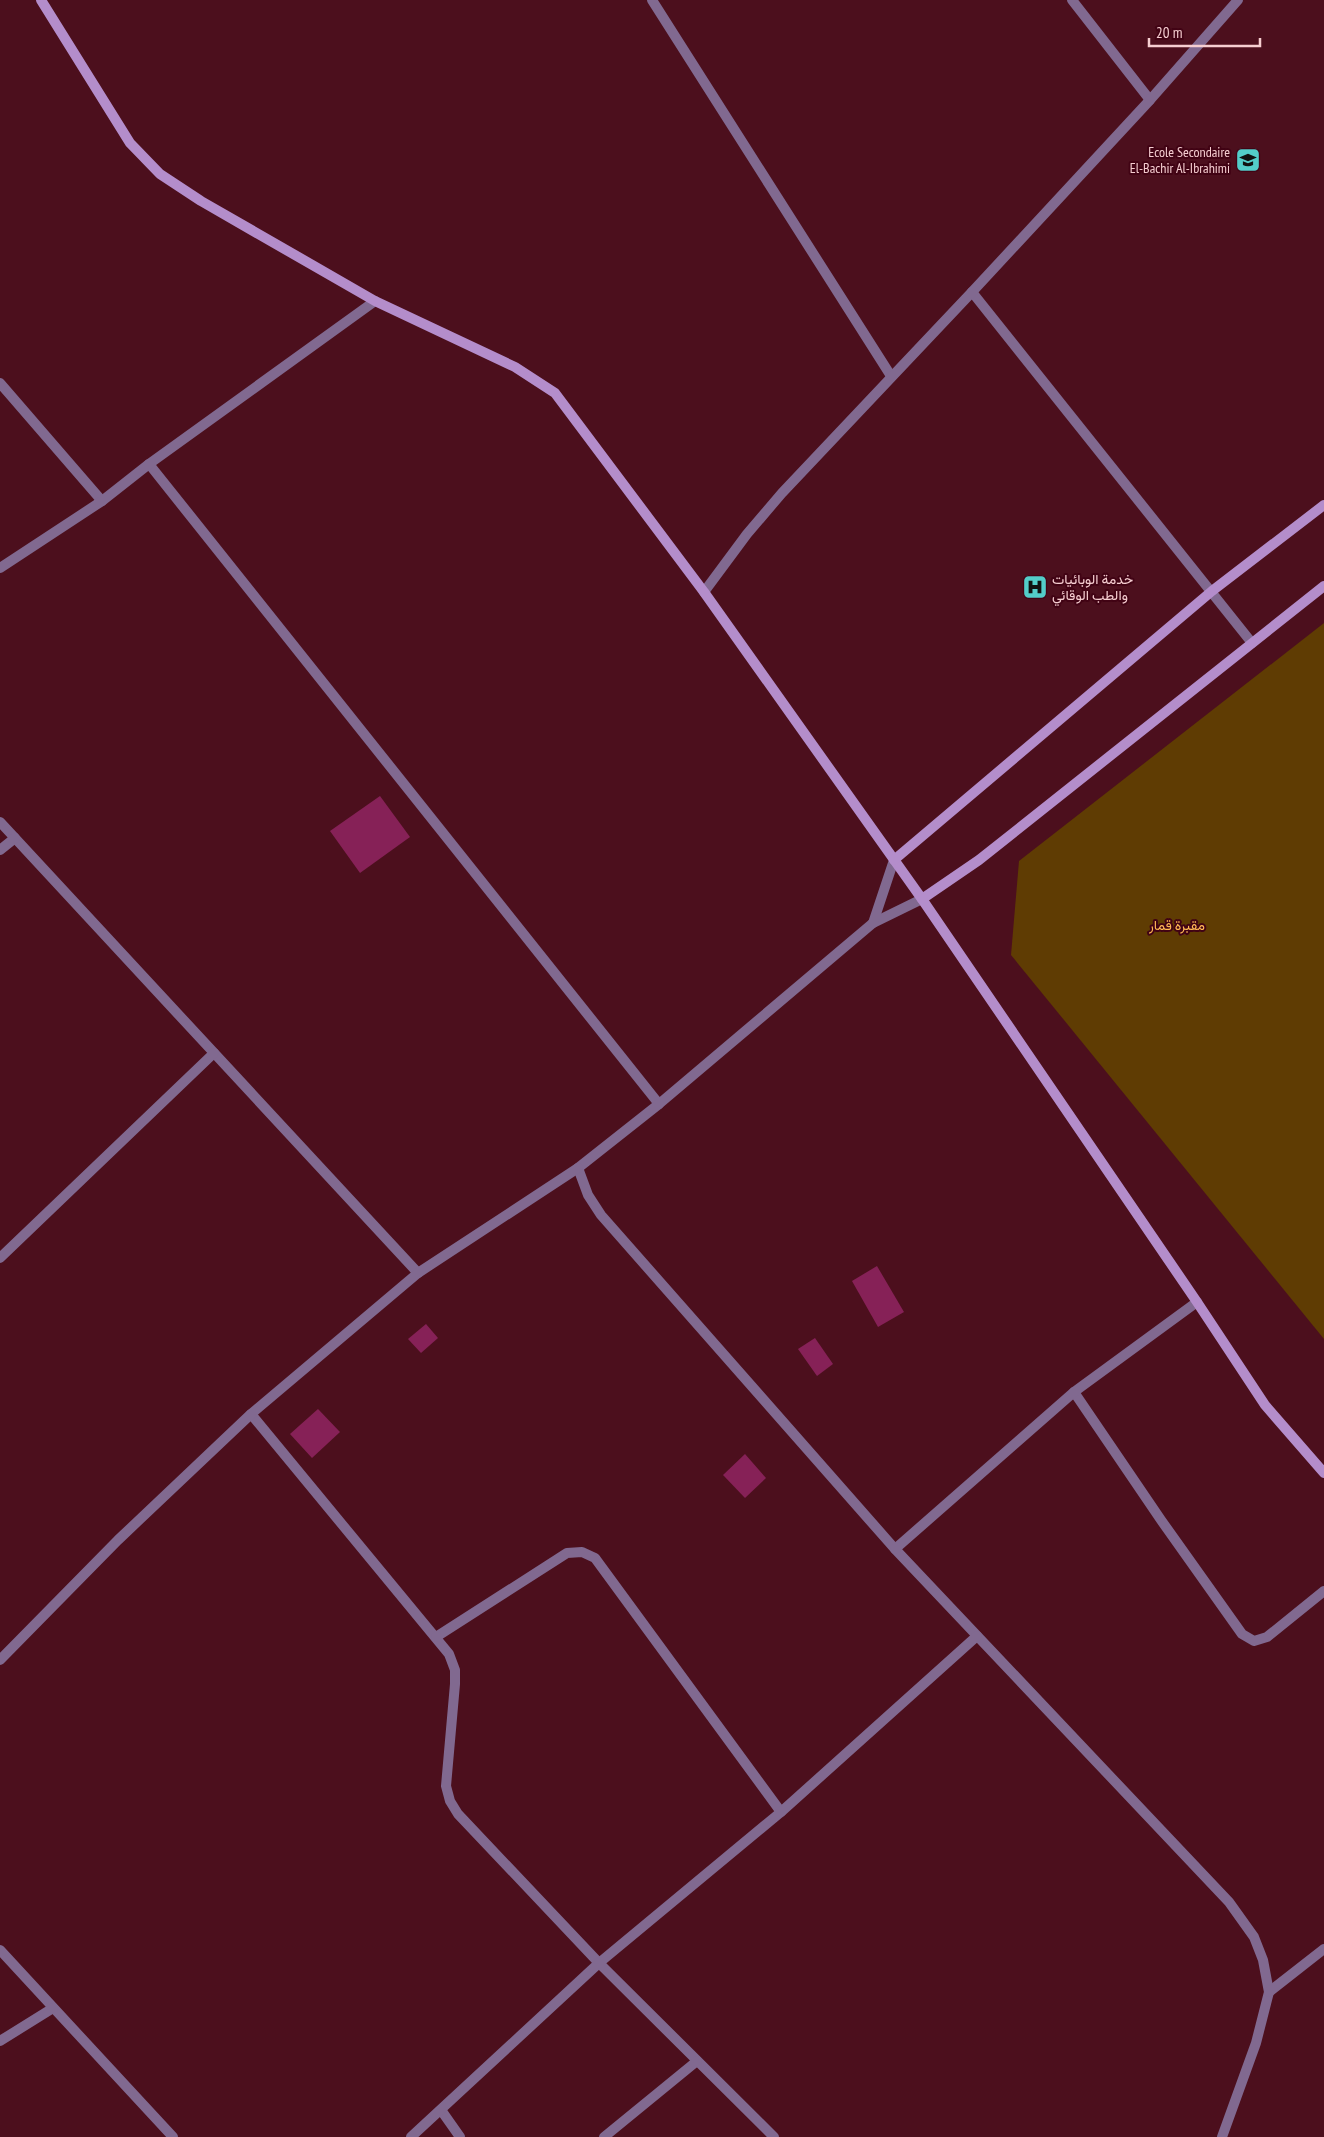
<svg xmlns="http://www.w3.org/2000/svg" width="1324" height="2137" font-family="'PT Sans Narrow',Vazirmatn,sans-serif">
	<style>
		.green { fill: #5f3c03 }
		.building { fill: #862157 }
		.lines { fill: none; stroke-linecap: round; stroke-linejoin: round }
		.street { stroke: #816990; stroke-width: 10 }
		.secondary { stroke: #b48dcb; stroke-width: 10 }
		.labels { text-anchor: middle; dominant-baseline: central; stroke-width: 4; stroke-linejoin: round; paint-order: stroke }
		.poi-label { font-size: 14px; fill: #f6ced1; stroke: #410314; text-anchor: end }
		.park-label { font-size: 14px; fill: #ffb855; stroke: #410314 }
	</style>
	<rect width="100%" height="100%" fill="#4c0f1d"/>
	<polygon class="green" points="1324,623 1324,1339 1011,955 1019,861"/>
	<g class="building">
		<polygon points="380,796 410,837 360,873 330,831"/>
		<polygon points="877,1266 904,1312 878,1327 852,1281"/>
		<polygon points="426,1324 438,1338 421,1353 408,1339"/>
		<polygon points="815,1338 833,1364 817,1376 798,1349"/>
		<polygon points="318,1409 340,1432 312,1458 290,1434"/>
		<polygon points="745,1454 766,1478 745,1498 723,1475"/>
	</g>
	<g class="lines">
		<g class="street">
			<polyline points="652,0 891,376"/>
			<polyline points="1072,0 1150,100"/>
			<polyline points="972,292 1252,643"/>
			<polyline points="0,383 102,501"/>
			<polyline points="149,464 659,1104"/>
			<polyline points="0,568 102,501 149,464 375,301"/>
			<polyline points="704,592 747,534 782,493 972,292 1150,100 1238,0"/>
			<polyline points="0,822 418,1273"/>
			<polyline points="0,850 15,838"/>
			<polyline points="922,899 873,923 659,1104 578,1168 588,1195 601,1215 895,1549 1229,1902 1254,1937 1263,1960 1269,1992 1256,2043 1222,2137"/>
			<polyline points="873,923 894,860"/>
			<polyline points="0,1258 214,1053"/>
			<polyline points="1074,1392 1161,1520 1242,1634 1254,1641 1267,1637 1324,1591"/>
			<polyline points="251,1414 449,1654 455,1670 455,1684 446,1786 450,1801 458,1814 599,1963 774,2137"/>
			<polyline points="895,1549 1074,1392 1197,1302"/>
			<polyline points="436,1637 567,1553 582,1552 595,1558 781,1812"/>
			<polyline points="0,1660 118,1540 251,1414 418,1273 578,1168"/>
			<polyline points="0,1950 173,2137"/>
			<polyline points="1269,1992 1324,1949"/>
			<polyline points="0,2041 53,2008"/>
			<polyline points="441,2110 460,2137"/>
			<polyline points="411,2137 599,1963 781,1812 977,1636"/>
			<polyline points="604,2137 697,2061"/>
		</g>
		<g class="secondary">
			<polyline points="41,0 130,143 160,174 201,201 375,301 515,367 555,393 704,592 922,899 1197,1302 1265,1405 1324,1473"/>
			<polyline points="894,860 1212,591 1324,505"/>
			<polyline points="922,899 979,860 1324,586"/>
		</g>
	</g>
	<defs>
		<symbol id="school-square" viewBox="-11 -11 22 22"><rect x="-9" y="-9" width="18" height="18" rx="4" fill="#53cdc9" stroke="#410314"/><path d="M0-5L7-2L0 1L-7-2ZM-4 1L0 2.5L4 1V4Q0 6-4 4Z" fill="#111"/></symbol>
		<symbol id="hospital-square" viewBox="-11 -11 22 22"><rect x="-9" y="-9" width="18" height="18" rx="4" fill="#53cdc9" stroke="#410314"/><path d="M-5-5h3v3.5h4V-5h3V5h-3V1.5h-4V5h-3Z" fill="#111"/></symbol>
	</defs>
	<g fill-rule="evenodd">
		<use href="#school-square" x="1234" y="146" width="28" height="28"/>
		<use href="#hospital-square" x="1021" y="573" width="28" height="28"/>
	</g>
	<g class="labels">
		<g class="poi-label">
			<text x="1230" y="152">Ecole Secondaire<tspan x="1230" dy="16">El-Bachir Al-Ibrahimi</tspan></text>
			<text x="1052" y="579" text-anchor="start">خدمة الوبائيات<tspan x="1052" dy="16">والطب الوقائي</tspan></text>
		</g>
		<g class="park-label">
			<text x="1177" y="925">مقبرة قمار</text>
		</g>
	</g>
	<path d="M1149 38v8h111v-8" fill="none" stroke="#f6ced1" stroke-width="2.5"/>
	<text x="1156" y="38" font-size="15" fill="#f6ced1" stroke="#410314" stroke-width="4" paint-order="stroke">20 m</text>
</svg>
